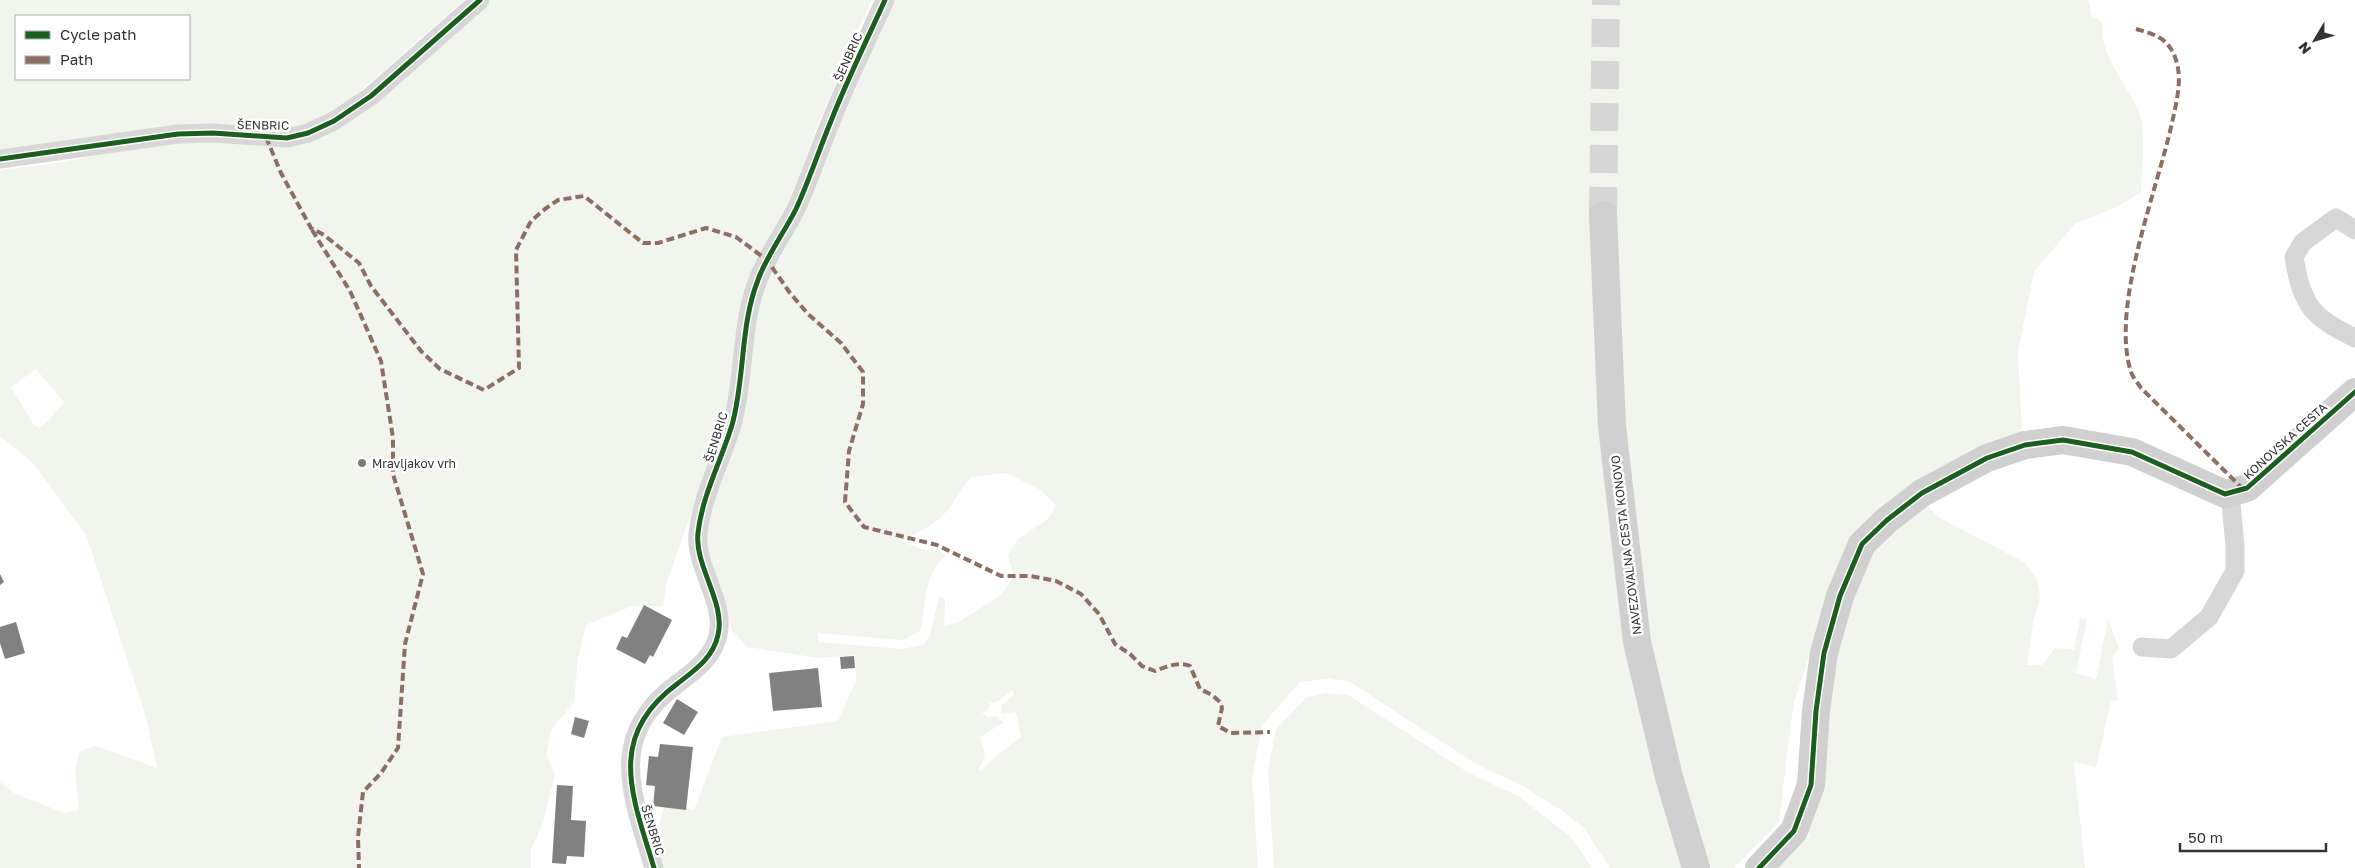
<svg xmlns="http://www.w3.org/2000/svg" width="2355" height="868" font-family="'Golos Text',sans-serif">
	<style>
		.green { fill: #f1f5ed; fill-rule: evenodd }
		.building { fill: #818181 }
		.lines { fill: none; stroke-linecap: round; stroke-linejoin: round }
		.secondary-tunnel { stroke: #d6d6d6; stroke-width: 28; stroke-dasharray: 28 14; stroke-linecap: butt }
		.street { stroke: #d7d7d7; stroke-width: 19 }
		.secondary { stroke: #d0d0d0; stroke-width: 28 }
		.quiet { stroke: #8d6e63; stroke-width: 4; stroke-dasharray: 8 4; stroke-linecap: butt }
		.cycleway-casing { stroke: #fff; stroke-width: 8 }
		.cycleway { stroke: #1b5e20; stroke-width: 5 }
		.poi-dot { fill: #7a7a7a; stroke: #fff; stroke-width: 2 }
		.labels { text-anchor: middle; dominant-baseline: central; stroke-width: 5; stroke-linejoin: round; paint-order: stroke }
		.street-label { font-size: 12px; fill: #333; stroke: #fff }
		.poi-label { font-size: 12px; fill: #333; stroke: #fff; text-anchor: start }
	</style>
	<rect width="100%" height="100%" fill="#fff"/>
	<g class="green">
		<path d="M0,0H464L340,109L315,121L286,131L0,156ZM16,16H189V79H16Z"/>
		<path d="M490,0H871L817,127L784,222L746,296L724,421L667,581L663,606H632L586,625L578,658L574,702L551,730L546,755L555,774L543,823L531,849V868H0V782L14,793L64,813L79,810L75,772L79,751L96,746L157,768L146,716L86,535L33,463L0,436V170L57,163L161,143L214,142L302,144L421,63ZM36,369L64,402L48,421L39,428L34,425L11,387Z"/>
		<path d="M891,0H2088L2092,17L2103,22C2097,52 2128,85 2139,112C2147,132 2141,171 2141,192L2117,207L2075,224L2034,271L2018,352L2022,436L1918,483L1832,584L1793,706L1779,822L1734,868H1610L1584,828L1564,812L1523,786L1478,765L1350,682L1329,678L1300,682L1262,725L1252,778L1258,868H661L654,846L665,803L694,810L722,737L838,721L856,681L855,655L819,658L747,647L733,631L705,548L706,523L756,303ZM1006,473L1039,489L1056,505L1048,519L1017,540L1008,555L1014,576L1001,595L962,620L944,627L945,600L939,597L930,635L924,644L903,649L818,642V633L903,640L920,631C927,605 922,575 945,557L943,552L922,549L900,541C916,533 934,526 946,512C956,501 961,487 971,477ZM1012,690L1014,695L1002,705L1001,714L1016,712L1021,737L995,757L981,771L978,769C990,753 983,752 980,737L1003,723L997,716L988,717L982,713L988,710L990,703L999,701Z"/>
		<polygon points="1925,502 1936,516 2024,562 2037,579 2040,597 2033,624 2027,665 2042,665 2055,648 2074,650 2080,618 2087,619 2076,673 2096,679 2108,619 2119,649 2112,657 2118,700 2111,701 2096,767 2074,762 2085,868 1776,868 1809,836 1803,757 1863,553"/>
		<polygon points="1325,693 1348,695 1469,773 1518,796 1571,837 1592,868 1274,868 1268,772 1276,729 1306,698"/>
	</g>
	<g class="building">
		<polygon points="0,574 4,582 0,585"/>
		<polygon points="644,605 672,620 653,657 650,655 645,664 616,649 622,636 627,638"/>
		<polygon points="16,622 25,653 5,659 0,643 0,627"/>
		<polygon points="854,656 855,668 841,669 840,657"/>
		<polygon points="818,668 822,707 773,711 769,673"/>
		<polygon points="677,699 698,712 684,735 663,723"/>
		<polygon points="575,717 589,721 584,738 571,734"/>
		<polygon points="660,744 693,747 686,810 653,806 655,786 646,785 649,756 658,757"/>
		<polygon points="557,785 573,786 571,820 586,821 584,857 567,856 566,864 552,863"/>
	</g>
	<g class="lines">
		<polyline class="secondary-tunnel" points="1603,215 1606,0"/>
		<g class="street">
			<polyline points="0,159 178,134 213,133 287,138 308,133 334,121 371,96 480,0"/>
			<path d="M2355,230L2336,218L2303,242L2294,257C2302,306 2312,317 2355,338"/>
			<polyline points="2142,647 2171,649 2209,617 2235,571 2235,546 2230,493"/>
			<path d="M654,868C633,797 605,737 677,684C695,670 713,658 718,635C726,603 694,565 698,533C702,496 721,461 732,425C745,379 740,325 758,280C767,255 784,233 796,209C809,181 819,150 831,121C847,80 867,40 885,0"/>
		</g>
		<g class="secondary">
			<polyline points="1603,215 1612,426 1637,642 1669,777 1696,868"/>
			<polyline points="1759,868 1794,831 1811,785 1816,711 1824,653 1840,596 1862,544 1887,520 1922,493 1987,458 2025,445 2063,440 2132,452 2225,494 2247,488 2355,392"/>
		</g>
		<g class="quiet">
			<path d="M2136,29C2150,33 2163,36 2171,49C2185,72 2177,99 2172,123C2157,191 2110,307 2131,372C2133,378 2138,383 2141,388L2245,491"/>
			<path d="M266,137L281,173L311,228L324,235L359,263L371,286L421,351L440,369L484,390L519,368L516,250L531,221L545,209L558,200L584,196L643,243H658L706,228L736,237L767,260L790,293L808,314L841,343L863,372V404L849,451L845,502L864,527L937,545L1001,576H1030L1056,581L1081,594L1099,614L1115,644L1130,654L1142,666L1155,671C1166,667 1178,661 1190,666L1200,689L1212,695L1220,702L1222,708L1218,726L1231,733L1270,732"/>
			<polyline points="312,230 350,291 381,361 393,438 393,474 423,574 405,644 398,748 381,773 363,792 358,837 359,868"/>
		</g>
		<defs>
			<g id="cycleway">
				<polyline points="0,159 178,134 213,133 287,138 308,133 334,121 371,96 480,0"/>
				<path d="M654,868C633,797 605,737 677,684C695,670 713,658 718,635C726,603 694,565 698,533C702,496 721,461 732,425C745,379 740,325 758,280C767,255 784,233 796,209C809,181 819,150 831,121C847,80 867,40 885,0"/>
				<polyline points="1759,868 1794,831 1811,785 1816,711 1824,653 1840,596 1862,544 1887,520 1922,493 1987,458 2025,445 2063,440 2132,452 2225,494 2247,488 2355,392"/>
			</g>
		</defs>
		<use href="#cycleway" class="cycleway-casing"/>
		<use href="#cycleway" class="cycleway"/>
	</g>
	<circle class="poi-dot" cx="362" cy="463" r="5"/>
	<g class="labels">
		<g class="street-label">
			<text transform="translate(848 57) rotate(-66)">ŠENBRIC</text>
			<text transform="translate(263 125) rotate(1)">ŠENBRIC</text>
			<text transform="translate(716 437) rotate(-73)">ŠENBRIC</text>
			<text transform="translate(2285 441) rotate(-42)">KONOVSKA CESTA</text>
			<text transform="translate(1626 545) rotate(-97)">NAVEZOVALNA CESTA KONOVO</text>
			<text transform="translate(653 830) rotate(73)">ŠENBRIC</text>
		</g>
		<g class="poi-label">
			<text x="372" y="463">Mravljakov vrh</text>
		</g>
	</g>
	<rect x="15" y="15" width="175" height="65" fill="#ffffff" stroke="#adadad"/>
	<rect x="25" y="31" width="25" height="8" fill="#1b5e20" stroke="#adadad"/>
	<text x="60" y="40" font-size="15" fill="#333333">Cycle path</text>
	<rect x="25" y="56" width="25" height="8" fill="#8d6e63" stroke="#adadad"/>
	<text x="60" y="65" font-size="15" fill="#333333">Path</text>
	<g transform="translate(2315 40) rotate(232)" stroke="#ffffff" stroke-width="4" paint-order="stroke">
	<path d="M0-4L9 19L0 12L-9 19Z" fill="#333333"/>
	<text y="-8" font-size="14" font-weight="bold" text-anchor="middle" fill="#333333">N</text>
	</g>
	<path d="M2180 843v8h146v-8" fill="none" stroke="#333333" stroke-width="2.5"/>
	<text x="2188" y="843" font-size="15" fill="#333333" stroke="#ffffff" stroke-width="4" paint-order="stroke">50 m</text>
</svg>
